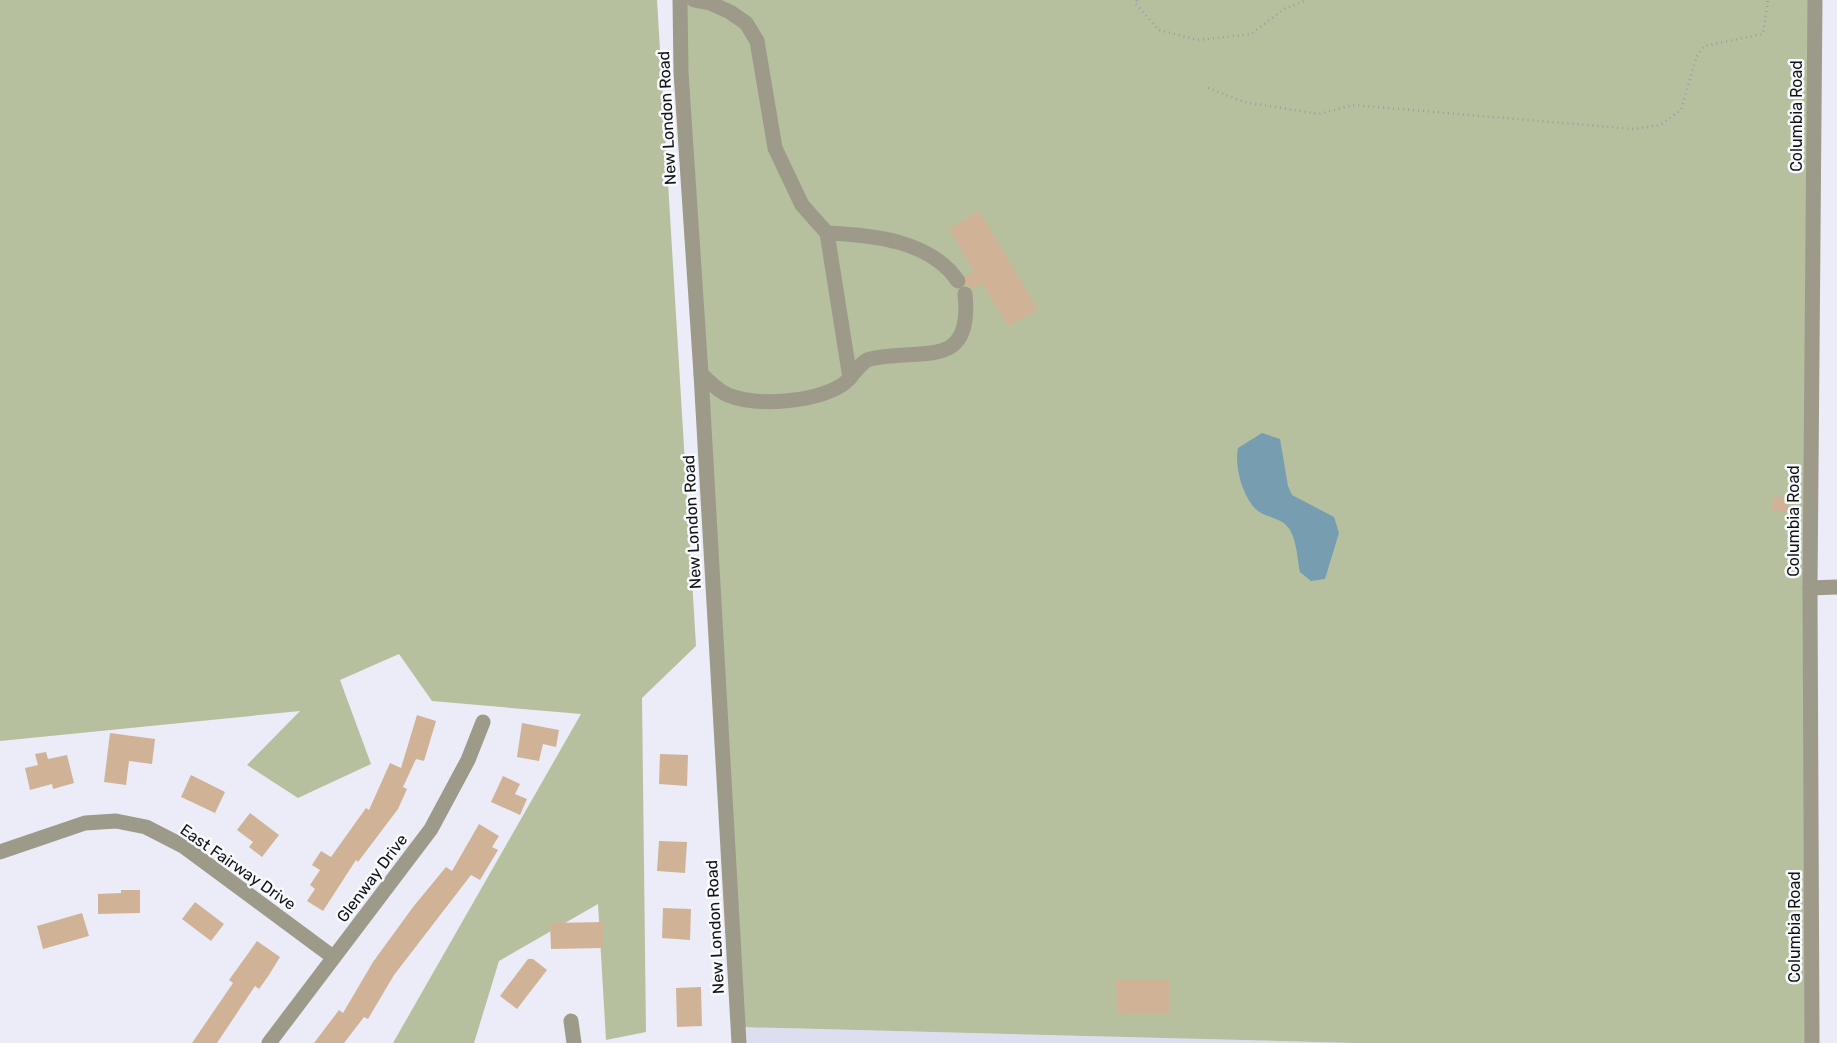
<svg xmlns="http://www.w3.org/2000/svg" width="1837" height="1043" font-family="Rubik,sans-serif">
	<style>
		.built { fill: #dddff1 }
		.green { fill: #b6c09e }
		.water { fill: #769eb0 }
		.building { fill: #d0b397 }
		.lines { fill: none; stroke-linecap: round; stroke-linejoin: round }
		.path { stroke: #9c9da5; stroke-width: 2.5; stroke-dasharray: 1 4; stroke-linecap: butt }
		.minor { stroke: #9d9a8a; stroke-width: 15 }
		.labels { text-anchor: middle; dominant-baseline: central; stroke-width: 5; stroke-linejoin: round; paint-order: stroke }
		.street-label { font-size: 16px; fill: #111215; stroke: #f9fafe }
	</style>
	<rect width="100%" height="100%" fill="#ebecf7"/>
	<polygon class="built" points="738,1027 1355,1043 739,1043"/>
	<g class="green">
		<polygon points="0,0 657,0 696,646 642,698 646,1032 606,1040 598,904 499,961 474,1043 393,1043 581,714 432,701 399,654 340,680 371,764 298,798 247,765 300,711 0,741"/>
		<polygon points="680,0 1815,0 1812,1043 1355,1043 738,1027"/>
	</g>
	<path class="water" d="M1262,433L1280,439L1288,486L1292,495L1334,517L1339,533L1325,579L1311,581L1300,572C1297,558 1297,536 1286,525C1279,518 1266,517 1258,511C1243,499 1234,466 1238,448Z"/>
	<g class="building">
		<polygon points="979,211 1038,309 1008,327 982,283 973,289 966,285 966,276 974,271 949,229"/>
		<polygon points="1773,497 1788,497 1788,512 1772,511"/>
		<polygon points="417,715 436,721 424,761 416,759 403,787 407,789 398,809 358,862 356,860 323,911 307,901 315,889 310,885 320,870 312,865 321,851 331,857 366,808 369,810 390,763 401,768"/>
		<polygon points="522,723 559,730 556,747 543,744 539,761 517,757"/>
		<polygon points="110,733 155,739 152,764 129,761 126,785 104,782"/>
		<polygon points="46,752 48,759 67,755 74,783 53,789 52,784 30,790 25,768 38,765 35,754"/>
		<polygon points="660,754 688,755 687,786 659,784"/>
		<polygon points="191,775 225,792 215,813 181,797"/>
		<polygon points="503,776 520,784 515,794 527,799 520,815 491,802"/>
		<polygon points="250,813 279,835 262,857 249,847 253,842 237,830"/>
		<polygon points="479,824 499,836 492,847 498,850 480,880 471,875 394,975 368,1019 364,1017 344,1043 314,1043 339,1010 343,1013 373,962 413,907 446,867 452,871"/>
		<polygon points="659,841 687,842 685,873 657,871"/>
		<polygon points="121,890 140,890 140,913 98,914 98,894 121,893"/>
		<polygon points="195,902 224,924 211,941 182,919"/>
		<polygon points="663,908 691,909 690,940 662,938"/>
		<polygon points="82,913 89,936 43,949 37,926"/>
		<polygon points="603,922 603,948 551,949 550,923"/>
		<polygon points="257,941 280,957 269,975 259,989 255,986 217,1043 192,1043 233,983 229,980"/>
		<polygon points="528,959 533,959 547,970 517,1009 500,996"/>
		<polygon points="1116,979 1169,979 1169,1013 1117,1014"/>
		<polygon points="701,987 702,1026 677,1027 676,988"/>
	</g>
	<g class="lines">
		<g class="path">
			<polyline points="1137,0 1135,3 1159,30 1198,40 1251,34 1284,9 1307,0"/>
			<polyline points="1208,88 1244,102 1319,114 1353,105 1633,129 1660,125 1681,110 1696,58 1704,46 1763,34 1768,0"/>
		</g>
		<g class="minor">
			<polyline points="680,0 681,72 701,374 739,1043"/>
			<path d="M694,0L710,3L730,12L746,23L757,41L775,148L802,205L827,233C872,235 930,240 958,281"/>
			<polyline points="827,233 850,378"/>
			<path d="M701,374C709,381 718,391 728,395C757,407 815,402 842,385C852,379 859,362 870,359C921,347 973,372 965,294"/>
			<polyline points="1810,588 1837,587"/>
			<polyline points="0,852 85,823 116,821 146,827 183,846 333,957"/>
			<polyline points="571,1021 574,1043"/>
			<polyline points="269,1043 431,829 468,760 483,722"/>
			<polyline points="1812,1043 1810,588 1815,0"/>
		</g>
	</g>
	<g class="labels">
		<g class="street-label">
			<text transform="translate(1796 116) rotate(-90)">Columbia Road</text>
			<text transform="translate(667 118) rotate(-93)">New London Road</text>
			<text transform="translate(1793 521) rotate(-90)">Columbia Road</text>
			<text transform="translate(692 522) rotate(-93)">New London Road</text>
			<text transform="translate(238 867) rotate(35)">East Fairway Drive</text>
			<text transform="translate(372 878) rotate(-53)">Glenway Drive</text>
			<text transform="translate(715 927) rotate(-93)">New London Road</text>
			<text transform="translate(1794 927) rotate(-90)">Columbia Road</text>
		</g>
	</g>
</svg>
